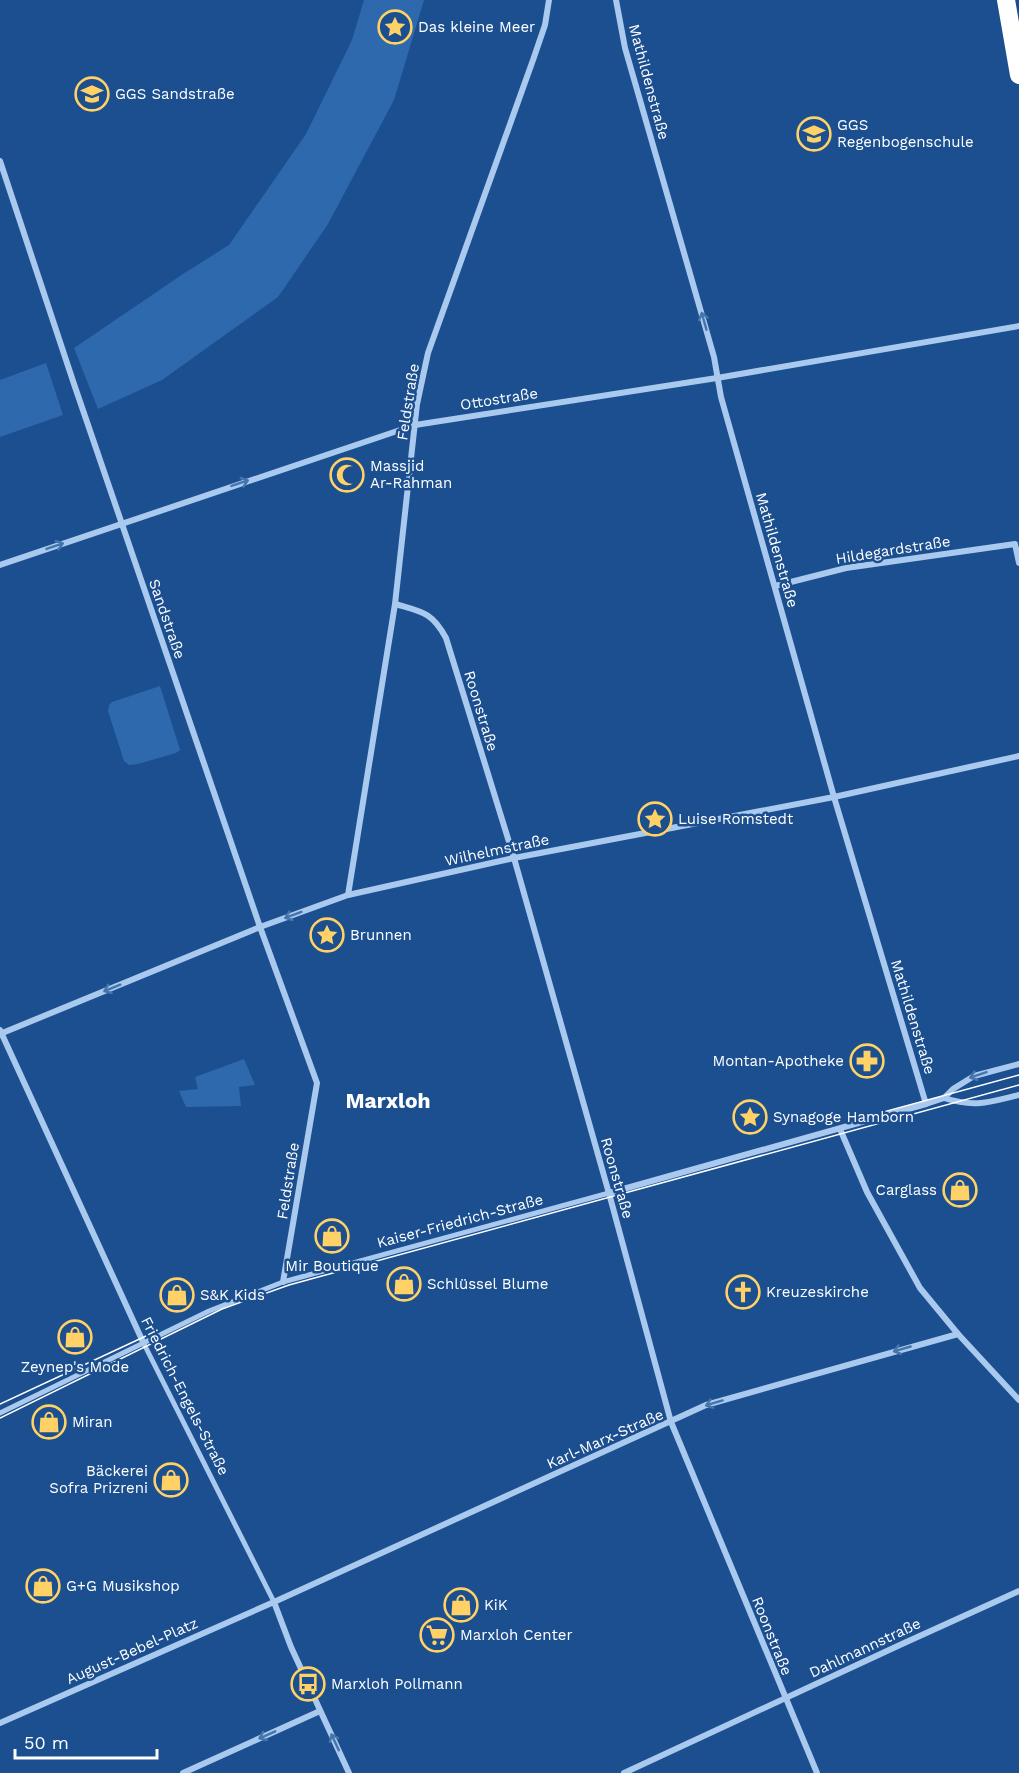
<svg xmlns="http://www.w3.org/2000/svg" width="1019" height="1773" font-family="'Work Sans',sans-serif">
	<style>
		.green { fill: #2e69ad }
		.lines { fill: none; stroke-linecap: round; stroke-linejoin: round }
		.pedestrian { stroke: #a9c9ee; stroke-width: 5 }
		.minor { stroke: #a9c9ee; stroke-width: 6 }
		.motorway { stroke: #fff; stroke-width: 18 }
		.tram { stroke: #fff; stroke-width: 1.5 }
		.oneway { stroke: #4674ac }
		.labels { text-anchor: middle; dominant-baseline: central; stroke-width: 5; stroke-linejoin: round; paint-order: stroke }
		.poi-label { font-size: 15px; fill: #fff; stroke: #1b4f8f; text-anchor: start }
		.street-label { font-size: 15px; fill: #fff; stroke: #1b4f8f }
		.district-label { font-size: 21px; font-weight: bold; fill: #fff; stroke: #1b4f8f }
	</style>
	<rect width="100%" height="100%" fill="#1b4f8f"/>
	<g class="green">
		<polygon points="364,0 424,0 394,100 328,224 278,297 162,380 98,409 74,348 183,274 229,245 306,134 352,40"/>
		<polygon points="46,363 63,415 0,437 0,380"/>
		<polygon points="160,686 180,750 176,753 138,764 129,765 124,761 108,711 109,705 112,702"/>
		<polygon points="244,1059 255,1085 239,1087 241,1106 186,1107 179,1091 198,1089 195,1077"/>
	</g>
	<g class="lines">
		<g class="pedestrian">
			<polyline points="143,1342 274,1602"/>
			<polyline points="0,1413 209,1311 283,1282 609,1193"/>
		</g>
		<g class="minor">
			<polyline points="616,0 625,48 714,357 721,397 834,797 926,1104"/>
			<polyline points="0,161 74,384 260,927 317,1083 283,1282"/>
			<polyline points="0,565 415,425 717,378 1019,326"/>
			<polyline points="775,586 846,568 1015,544 1019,563"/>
			<path d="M395,604C422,612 432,612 446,638L514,858L610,1197L671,1422L817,1773"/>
			<polyline points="348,895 395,604 417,404 428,353 533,60 545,25 549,0"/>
			<polyline points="0,1030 143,1342"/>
			<polyline points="0,1034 260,927 348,895 514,858 834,797 1019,756"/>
			<path d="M944,1098C975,1108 989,1102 1019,1095"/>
			<polyline points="840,1129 867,1192 920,1288 958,1334 1019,1400"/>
			<polyline points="609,1193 926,1104 944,1098 953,1089 974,1076 1019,1064"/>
			<polyline points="274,1602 291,1647 349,1773"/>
			<polyline points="0,1723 274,1602 706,1405 958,1334"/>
			<polyline points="183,1773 320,1711"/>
			<polyline points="624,1773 902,1644 1019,1591"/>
		</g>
		<polyline class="motorway" points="1006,0 1019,75"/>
		<g class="tram">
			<polyline points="880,1113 1019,1075"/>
			<polyline points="0,1404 146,1336"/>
			<polyline points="0,1418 222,1309 289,1285 1019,1085"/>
		</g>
	</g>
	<defs><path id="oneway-shaft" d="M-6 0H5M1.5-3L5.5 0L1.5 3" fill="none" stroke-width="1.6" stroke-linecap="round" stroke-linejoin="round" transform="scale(1.5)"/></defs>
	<g class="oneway">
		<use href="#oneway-shaft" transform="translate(704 321) rotate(-106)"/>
		<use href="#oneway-shaft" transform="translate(240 483) rotate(-19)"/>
		<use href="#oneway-shaft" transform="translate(55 546) rotate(-19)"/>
		<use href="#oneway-shaft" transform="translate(293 915) rotate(160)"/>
		<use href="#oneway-shaft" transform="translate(112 988) rotate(158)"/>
		<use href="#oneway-shaft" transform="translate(978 1075) rotate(161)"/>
		<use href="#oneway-shaft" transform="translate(902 1349) rotate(164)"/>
		<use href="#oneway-shaft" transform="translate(714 1403) rotate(163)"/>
		<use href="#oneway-shaft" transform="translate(267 1735) rotate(156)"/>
		<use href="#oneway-shaft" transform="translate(335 1742) rotate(-115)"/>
	</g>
	<defs>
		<symbol id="sight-ring" viewBox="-11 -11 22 22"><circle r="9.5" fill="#1b4f8f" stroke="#ffd166" stroke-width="1.5"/><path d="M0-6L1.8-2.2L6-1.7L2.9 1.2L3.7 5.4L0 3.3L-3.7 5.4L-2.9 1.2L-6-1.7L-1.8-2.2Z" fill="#ffd166"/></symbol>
		<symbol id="school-ring" viewBox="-11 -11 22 22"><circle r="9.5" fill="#1b4f8f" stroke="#ffd166" stroke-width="1.5"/><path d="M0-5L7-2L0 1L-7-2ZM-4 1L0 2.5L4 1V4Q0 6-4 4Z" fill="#ffd166"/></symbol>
		<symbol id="mosque-ring" viewBox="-11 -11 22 22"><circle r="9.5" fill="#1b4f8f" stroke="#ffd166" stroke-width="1.5"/><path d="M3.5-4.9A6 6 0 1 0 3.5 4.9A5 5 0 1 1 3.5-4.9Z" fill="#ffd166"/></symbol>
		<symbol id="pharmacy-ring" viewBox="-11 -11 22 22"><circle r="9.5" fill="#1b4f8f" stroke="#ffd166" stroke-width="1.5"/><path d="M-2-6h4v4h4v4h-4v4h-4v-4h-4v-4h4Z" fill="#ffd166"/></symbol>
		<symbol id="shop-ring" viewBox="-11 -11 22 22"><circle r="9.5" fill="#1b4f8f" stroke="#ffd166" stroke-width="1.5"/><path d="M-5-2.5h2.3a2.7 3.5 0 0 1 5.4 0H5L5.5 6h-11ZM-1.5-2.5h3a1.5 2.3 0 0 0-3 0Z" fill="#ffd166"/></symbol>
		<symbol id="church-ring" viewBox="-11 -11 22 22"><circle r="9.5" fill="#1b4f8f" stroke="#ffd166" stroke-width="1.5"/><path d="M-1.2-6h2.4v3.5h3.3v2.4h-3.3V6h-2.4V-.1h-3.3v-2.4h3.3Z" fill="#ffd166"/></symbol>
		<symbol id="supermarket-ring" viewBox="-11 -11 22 22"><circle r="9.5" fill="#1b4f8f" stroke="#ffd166" stroke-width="1.5"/><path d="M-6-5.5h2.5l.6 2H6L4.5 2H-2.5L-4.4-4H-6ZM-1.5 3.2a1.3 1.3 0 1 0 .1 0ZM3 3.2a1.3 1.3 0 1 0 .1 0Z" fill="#ffd166"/></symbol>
		<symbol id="bus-ring" viewBox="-11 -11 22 22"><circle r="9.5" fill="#1b4f8f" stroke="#ffd166" stroke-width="1.5"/><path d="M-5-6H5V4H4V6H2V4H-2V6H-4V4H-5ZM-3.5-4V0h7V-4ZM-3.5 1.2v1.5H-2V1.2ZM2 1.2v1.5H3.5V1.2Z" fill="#ffd166"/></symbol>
	</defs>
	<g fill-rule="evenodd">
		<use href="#sight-ring" x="376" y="8" width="38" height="38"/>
		<use href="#school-ring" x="73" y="75" width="38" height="38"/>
		<use href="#school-ring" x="795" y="115" width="38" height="38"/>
		<use href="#mosque-ring" x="328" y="456" width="38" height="38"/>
		<use href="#sight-ring" x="636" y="800" width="38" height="38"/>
		<use href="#sight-ring" x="308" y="916" width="38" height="38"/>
		<use href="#pharmacy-ring" x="848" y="1042" width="38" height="38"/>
		<use href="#sight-ring" x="731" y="1098" width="38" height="38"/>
		<use href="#shop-ring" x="941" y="1171" width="38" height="38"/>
		<use href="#shop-ring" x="313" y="1217" width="38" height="38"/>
		<use href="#shop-ring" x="385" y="1265" width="38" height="38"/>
		<use href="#church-ring" x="724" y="1273" width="38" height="38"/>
		<use href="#shop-ring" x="158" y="1276" width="38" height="38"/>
		<use href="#shop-ring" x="56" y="1318" width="38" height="38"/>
		<use href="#shop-ring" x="30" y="1403" width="38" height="38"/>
		<use href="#shop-ring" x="152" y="1461" width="38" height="38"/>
		<use href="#shop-ring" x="24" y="1567" width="38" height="38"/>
		<use href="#shop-ring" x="442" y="1586" width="38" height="38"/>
		<use href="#supermarket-ring" x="418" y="1616" width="38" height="38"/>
		<use href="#bus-ring" x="289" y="1665" width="38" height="38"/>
	</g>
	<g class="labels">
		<g class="poi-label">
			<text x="418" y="27">Das kleine Meer</text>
			<text x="115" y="94">GGS Sandstraße</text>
			<text x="837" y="125">GGS<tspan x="837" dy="17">Regenbogenschule</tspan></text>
			<text x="370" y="466">Massjid<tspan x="370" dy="17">Ar-Rahman</tspan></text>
			<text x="678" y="819">Luise Romstedt</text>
			<text x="350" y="935">Brunnen</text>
			<text x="844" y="1061" text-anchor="end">Montan-Apotheke</text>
			<text x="773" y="1117">Synagoge Hamborn</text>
			<text x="937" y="1190" text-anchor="end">Carglass</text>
			<text x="332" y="1266" text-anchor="middle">Mir Boutique</text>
			<text x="427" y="1284">Schlüssel Blume</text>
			<text x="766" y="1292">Kreuzeskirche</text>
			<text x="200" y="1295">S&amp;K Kids</text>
			<text x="75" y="1367" text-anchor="middle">Zeynep's Mode</text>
			<text x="72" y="1422">Miran</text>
			<text x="148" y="1471" text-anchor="end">Bäckerei<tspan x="148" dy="17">Sofra Prizreni</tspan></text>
			<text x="66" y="1586">G+G Musikshop</text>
			<text x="484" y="1605">KiK</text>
			<text x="460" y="1635">Marxloh Center</text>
			<text x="331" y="1684">Marxloh Pollmann</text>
		</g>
		<g class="street-label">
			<text transform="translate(649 82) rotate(75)">Mathildenstraße</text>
			<text transform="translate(499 399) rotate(-9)">Ottostraße</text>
			<text transform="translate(408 402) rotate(-81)">Feldstraße</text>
			<text transform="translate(777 550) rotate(74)">Mathildenstraße</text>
			<text transform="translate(893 550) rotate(-9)">Hildegardstraße</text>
			<text transform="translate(167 619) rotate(71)">Sandstraße</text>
			<text transform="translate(481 711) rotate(73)">Roonstraße</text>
			<text transform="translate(497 850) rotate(-12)">Wilhelmstraße</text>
			<text transform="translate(913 1017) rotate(73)">Mathildenstraße</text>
			<text transform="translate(617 1178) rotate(74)">Roonstraße</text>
			<text transform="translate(288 1181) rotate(-81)">Feldstraße</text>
			<text transform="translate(460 1221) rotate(-15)">Kaiser-Friedrich-Straße</text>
			<text transform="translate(185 1396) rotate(63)">Friedrich-Engels-Straße</text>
			<text transform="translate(605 1439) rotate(-24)">Karl-Marx-Straße</text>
			<text transform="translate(772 1636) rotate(68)">Roonstraße</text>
			<text transform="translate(865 1648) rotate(-25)">Dahlmannstraße</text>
			<text transform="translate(132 1651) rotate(-24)">August-Bebel-Platz</text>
		</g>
		<g class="district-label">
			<text x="388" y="1100">Marxloh</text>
		</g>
	</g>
	<path d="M15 1749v9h142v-9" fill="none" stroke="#ffffff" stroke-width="3"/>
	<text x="24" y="1749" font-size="18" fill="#ffffff" stroke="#1b4f8f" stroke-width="4.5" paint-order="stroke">50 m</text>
</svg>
